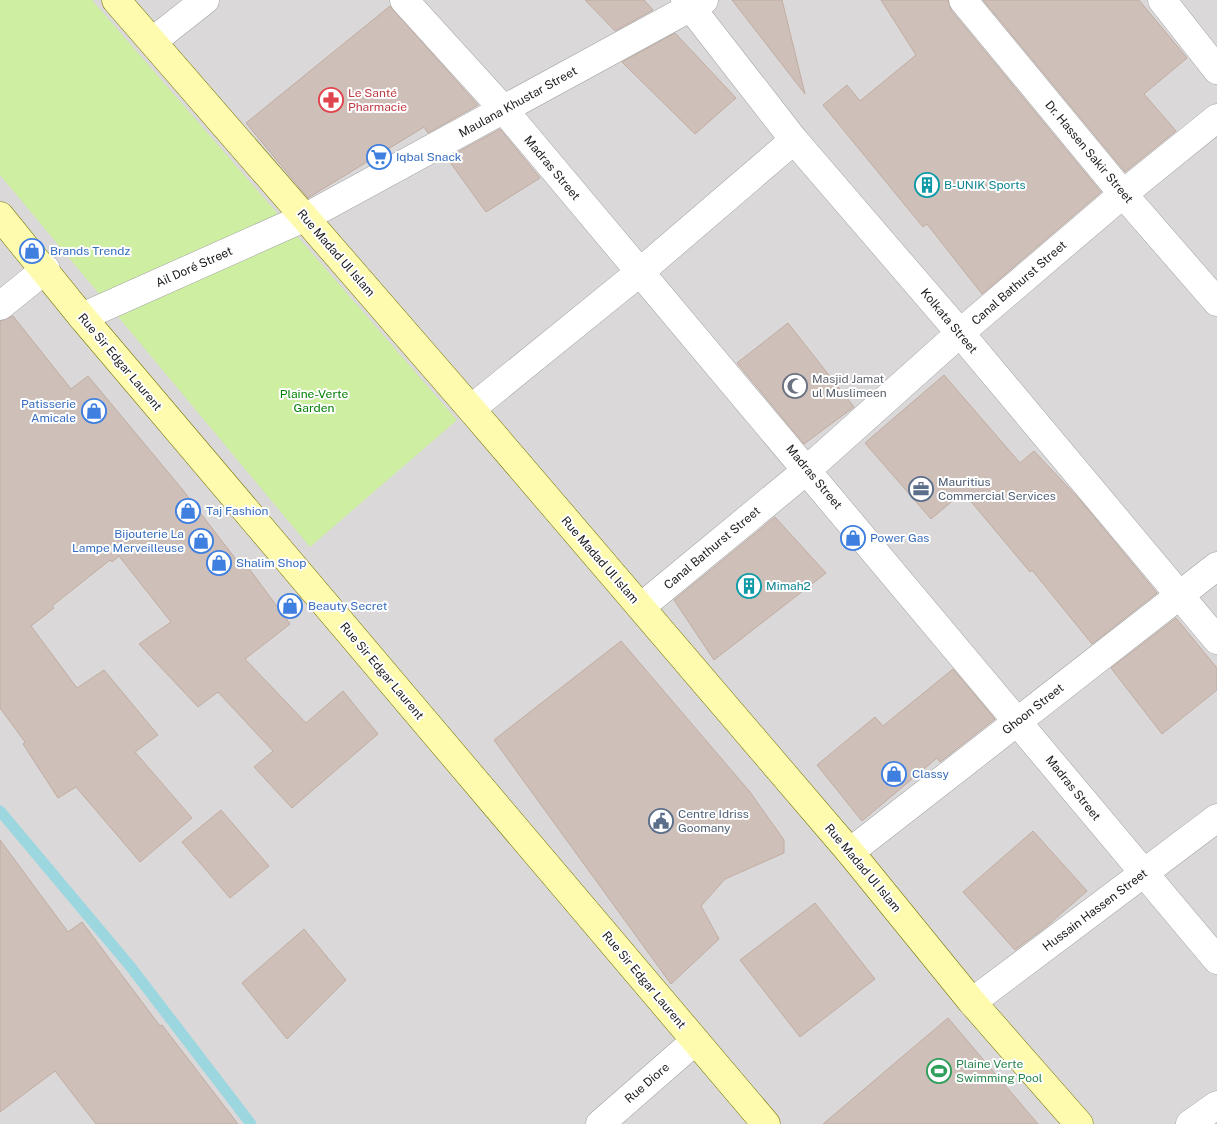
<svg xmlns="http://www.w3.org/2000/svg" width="1217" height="1124" font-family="'Public Sans',sans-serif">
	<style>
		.residential { fill: #dad8d9 }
		.grass { fill: #ceeea1 }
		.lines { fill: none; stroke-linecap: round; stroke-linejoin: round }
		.stream { stroke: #9cd7e0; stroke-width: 11 }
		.building { fill: #cec0b9; stroke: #c1aca1 }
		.minor-casing { stroke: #a3a3a3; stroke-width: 29 }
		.secondary-casing { stroke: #747500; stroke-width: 29 }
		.minor { stroke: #fff; stroke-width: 28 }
		.secondary { stroke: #fefbae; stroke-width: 28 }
		.labels { text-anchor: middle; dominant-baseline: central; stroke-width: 4; stroke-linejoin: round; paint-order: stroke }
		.health-label { font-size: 12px; fill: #be3a42; stroke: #fff; text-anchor: start }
		.street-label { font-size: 12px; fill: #1c1c1c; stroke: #fff }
		.shop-label { font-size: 12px; fill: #366cbe; stroke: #fff; text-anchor: start }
		.culture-label { font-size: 12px; fill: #0d838f; stroke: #fff; text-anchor: start }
		.worship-label { font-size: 12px; fill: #5b616d; stroke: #fff; text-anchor: start }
		.park-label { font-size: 12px; fill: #048103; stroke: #fff }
		.service-label { font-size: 12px; fill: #4e5e75; stroke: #fff; text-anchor: start }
		.leisure-label { font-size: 12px; fill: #27864d; stroke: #fff; text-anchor: start }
	</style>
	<rect width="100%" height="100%" fill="#eee8e0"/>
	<rect class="residential" x="0" y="0" width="1217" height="1124"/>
	<polygon class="grass" points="0,0 92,0 457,420 310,547 0,175"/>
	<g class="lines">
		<polyline class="stream" points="0,811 130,966 251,1124"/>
	</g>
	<g class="building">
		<polygon points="585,0 644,0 653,10 615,31"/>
		<polygon points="732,0 782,0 805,94"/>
		<polygon points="881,0 948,0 951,10 1101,192 982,294 927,224 923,227 823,105 847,85 860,101 916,55"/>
		<polygon points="983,0 1139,0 1187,58 1144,94 1176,131 1125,172"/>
		<polygon points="390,6 478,105 428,133 424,127 308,198 246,123"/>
		<polygon points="675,33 736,98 695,134 622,62"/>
		<polygon points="500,129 540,178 486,212 447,158"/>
		<polygon points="13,316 71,389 88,376 182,489 241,566 245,563 290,624 245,659 306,723 343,691 378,734 292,808 254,767 273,751 218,692 198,707 139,644 171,622 119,556 112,562 110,560 52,606 54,608 31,626 77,688 104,670 158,735 135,752 192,818 140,862 76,787 58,798 23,744 25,742 0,708 0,321"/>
		<polygon points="788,323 854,407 804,444 737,363"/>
		<polygon points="944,375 1020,463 1034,451 1081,501 1157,593 1092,644 1032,570 1030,572 963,492 931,519 865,443"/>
		<polygon points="775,517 826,573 714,660 674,600"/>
		<polygon points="1176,618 1217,668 1217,690 1162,734 1111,668"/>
		<polygon points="621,641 750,792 784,840 784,853 725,879 701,906 719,939 671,984 494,740"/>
		<polygon points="953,669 995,719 940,762 937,758 862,821 817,765 875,717 883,726"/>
		<polygon points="221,810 269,866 230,898 182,842"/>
		<polygon points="1033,831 1087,891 1047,926 1015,950 963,892"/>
		<polygon points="0,840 68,932 82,922 160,1026 162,1025 238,1124 96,1124 55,1071 0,1112"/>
		<polygon points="815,903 875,979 800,1037 740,960"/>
		<polygon points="304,929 346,980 287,1039 242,983"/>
		<polygon points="948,1018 1038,1124 823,1124"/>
	</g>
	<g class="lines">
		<defs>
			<g id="minor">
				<polyline points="404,0 504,110 1217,960"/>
				<polyline points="685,0 794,140 960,333 1217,640"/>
				<polyline points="963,0 1123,194 1217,302"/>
				<polyline points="1162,0 1217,70"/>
				<polyline points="153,41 205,0"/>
				<polyline points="0,306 46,269"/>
				<polyline points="82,317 306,217 704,0"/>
				<polyline points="471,409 640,272 794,140"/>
				<polyline points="641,607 807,470 960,333 1123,194 1217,118"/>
				<polyline points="850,852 1217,566"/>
				<polyline points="972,1002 1217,818"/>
				<polyline points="600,1124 695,1041"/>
				<polyline points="1190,1124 1217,1105"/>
			</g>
			<g id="secondary">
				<polyline points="116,0 471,409 850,852 972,1002 1079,1124"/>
				<polyline points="0,216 82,317 766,1124"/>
			</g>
		</defs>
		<use href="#minor" class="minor-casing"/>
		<use href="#secondary" class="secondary-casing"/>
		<use href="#minor" class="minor"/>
		<use href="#secondary" class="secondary"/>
	</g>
	<defs>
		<symbol id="pharmacy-ring" viewBox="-11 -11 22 22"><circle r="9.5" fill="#fff" stroke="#e0444e" stroke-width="1.5"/><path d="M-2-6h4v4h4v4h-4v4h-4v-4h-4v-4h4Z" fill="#e0444e"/></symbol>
		<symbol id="supermarket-ring" viewBox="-11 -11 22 22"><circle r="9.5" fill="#fff" stroke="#3f7fe0" stroke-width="1.5"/><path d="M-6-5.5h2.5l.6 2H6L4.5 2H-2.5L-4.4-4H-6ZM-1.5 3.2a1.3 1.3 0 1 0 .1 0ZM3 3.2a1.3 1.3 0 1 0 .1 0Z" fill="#3f7fe0"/></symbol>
		<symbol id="building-ring" viewBox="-11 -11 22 22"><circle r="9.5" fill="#fff" stroke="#0f9aa8" stroke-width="1.5"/><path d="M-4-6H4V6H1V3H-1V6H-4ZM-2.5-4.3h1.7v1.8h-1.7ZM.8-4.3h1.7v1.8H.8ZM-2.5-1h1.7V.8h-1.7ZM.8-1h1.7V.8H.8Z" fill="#0f9aa8"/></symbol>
		<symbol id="shop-ring" viewBox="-11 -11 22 22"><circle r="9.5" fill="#fff" stroke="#3f7fe0" stroke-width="1.5"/><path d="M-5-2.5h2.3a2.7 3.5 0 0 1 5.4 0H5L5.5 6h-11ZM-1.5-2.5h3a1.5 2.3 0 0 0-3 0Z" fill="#3f7fe0"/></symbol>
		<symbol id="mosque-ring" viewBox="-11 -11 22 22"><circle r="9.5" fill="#fff" stroke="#6b7280" stroke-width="1.5"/><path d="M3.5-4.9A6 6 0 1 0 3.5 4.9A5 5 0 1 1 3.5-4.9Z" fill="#6b7280"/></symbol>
		<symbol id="office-ring" viewBox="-11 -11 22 22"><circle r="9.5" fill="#fff" stroke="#5c6f8a" stroke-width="1.5"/><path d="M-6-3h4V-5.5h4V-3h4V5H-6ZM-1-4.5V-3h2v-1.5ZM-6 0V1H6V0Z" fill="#5c6f8a"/></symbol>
		<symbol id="civic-ring" viewBox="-11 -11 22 22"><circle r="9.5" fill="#fff" stroke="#5c6f8a" stroke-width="1.5"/><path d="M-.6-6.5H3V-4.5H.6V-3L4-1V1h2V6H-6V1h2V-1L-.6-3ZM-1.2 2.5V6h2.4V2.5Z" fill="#5c6f8a"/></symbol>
		<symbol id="stadium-ring" viewBox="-11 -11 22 22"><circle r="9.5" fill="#fff" stroke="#2e9e5b" stroke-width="1.5"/><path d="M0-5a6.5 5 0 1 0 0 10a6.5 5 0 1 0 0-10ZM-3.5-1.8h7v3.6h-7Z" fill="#2e9e5b"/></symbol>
	</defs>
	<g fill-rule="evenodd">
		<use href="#pharmacy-ring" x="317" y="86" width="28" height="28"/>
		<use href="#supermarket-ring" x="365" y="143" width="28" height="28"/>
		<use href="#building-ring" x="913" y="171" width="28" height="28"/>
		<use href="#shop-ring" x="18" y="237" width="28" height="28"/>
		<use href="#mosque-ring" x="781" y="372" width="28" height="28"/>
		<use href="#shop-ring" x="80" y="397" width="28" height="28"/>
		<use href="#office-ring" x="907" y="475" width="28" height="28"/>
		<use href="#shop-ring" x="174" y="497" width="28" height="28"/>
		<use href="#shop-ring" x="839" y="524" width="28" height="28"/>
		<use href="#shop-ring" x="187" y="527" width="28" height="28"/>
		<use href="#shop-ring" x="205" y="549" width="28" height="28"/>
		<use href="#building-ring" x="735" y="572" width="28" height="28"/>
		<use href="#shop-ring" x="276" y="592" width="28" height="28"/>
		<use href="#shop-ring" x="880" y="760" width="28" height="28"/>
		<use href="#civic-ring" x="647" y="807" width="28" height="28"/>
		<use href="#stadium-ring" x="925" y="1057" width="28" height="28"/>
	</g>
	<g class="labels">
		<g class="health-label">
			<text x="348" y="93">Le Santé<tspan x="348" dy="14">Pharmacie</tspan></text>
		</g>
		<g class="street-label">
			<text transform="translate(518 102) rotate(-29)">Maulana Khustar Street</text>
			<text transform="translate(1089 152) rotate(50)">Dr. Hassen Sakir Street</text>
			<text transform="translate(552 168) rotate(50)">Madras Street</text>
			<text transform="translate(336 253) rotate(49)">Rue Madad Ul Islam</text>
			<text transform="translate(194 267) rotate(-24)">Ail Doré Street</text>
			<text transform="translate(1019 283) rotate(-41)">Canal Bathurst Street</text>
			<text transform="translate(949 321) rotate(50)">Kolkata Street</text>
			<text transform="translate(120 362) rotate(50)">Rue Sir Edgar Laurent</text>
			<text transform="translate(814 477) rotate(50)">Madras Street</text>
			<text transform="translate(712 548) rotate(-40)">Canal Bathurst Street</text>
			<text transform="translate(600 560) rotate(49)">Rue Madad Ul Islam</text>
			<text transform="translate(382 671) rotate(50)">Rue Sir Edgar Laurent</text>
			<text transform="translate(1033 709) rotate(-38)">Ghoon Street</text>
			<text transform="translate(1073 788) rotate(51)">Madras Street</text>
			<text transform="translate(863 868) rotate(50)">Rue Madad Ul Islam</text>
			<text transform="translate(1095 910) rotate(-37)">Hussain Hassen Street</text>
			<text transform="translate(644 980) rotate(50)">Rue Sir Edgar Laurent</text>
			<text transform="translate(647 1083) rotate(-41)">Rue Diore</text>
		</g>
		<g class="shop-label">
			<text x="396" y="157">Iqbal Snack</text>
			<text x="50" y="251">Brands Trendz</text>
			<text x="76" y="404" text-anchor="end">Patisserie<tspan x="76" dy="14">Amicale</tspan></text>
			<text x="206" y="511">Taj Fashion</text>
			<text x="184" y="534" text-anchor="end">Bijouterie La<tspan x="184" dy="14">Lampe Merveilleuse</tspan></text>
			<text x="870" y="538">Power Gas</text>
			<text x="236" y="563">Shalim Shop</text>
			<text x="308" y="606">Beauty Secret</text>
			<text x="912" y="774">Classy</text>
		</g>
		<g class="culture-label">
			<text x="944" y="185">B-UNIK Sports</text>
			<text x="766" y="586">Mimah2</text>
		</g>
		<g class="worship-label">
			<text x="812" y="379">Masjid Jamat<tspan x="812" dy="14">ul Muslimeen</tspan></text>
		</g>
		<g class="park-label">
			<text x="314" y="394">Plaine-Verte<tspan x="314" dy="14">Garden</tspan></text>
		</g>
		<g class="service-label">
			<text x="938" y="482">Mauritius<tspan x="938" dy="14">Commercial Services</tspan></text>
			<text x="678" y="814">Centre Idriss<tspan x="678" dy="14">Goomany</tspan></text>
		</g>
		<g class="leisure-label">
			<text x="956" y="1064">Plaine Verte<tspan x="956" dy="14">Swimming Pool</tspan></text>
		</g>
	</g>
</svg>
